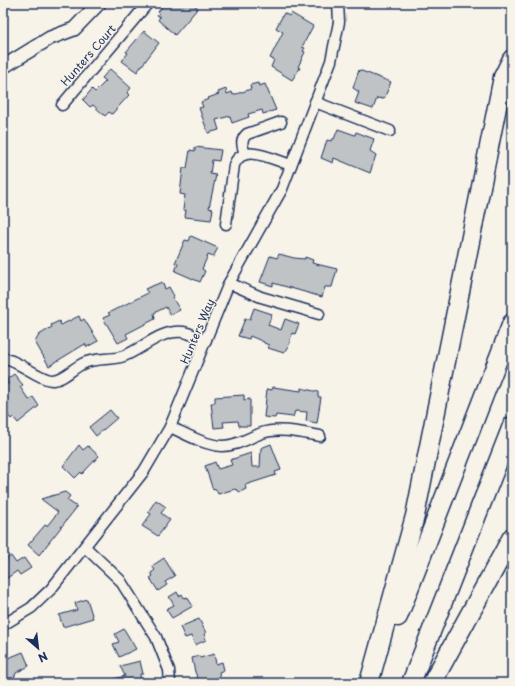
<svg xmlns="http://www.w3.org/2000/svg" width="515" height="686" font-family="'Playpen Sans',sans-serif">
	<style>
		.building { fill: #c0c3c5; stroke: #1b2f5e }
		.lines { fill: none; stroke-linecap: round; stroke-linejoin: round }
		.minor-casing { stroke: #1b2f5e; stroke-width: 13 }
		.tertiary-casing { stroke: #1b2f5e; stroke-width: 16 }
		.motorway-casing { stroke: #1b2f5e; stroke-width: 21 }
		.minor { stroke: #f7f3e8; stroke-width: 10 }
		.tertiary { stroke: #f7f3e8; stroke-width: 13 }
		.motorway { stroke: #f7f3e8; stroke-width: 18 }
		.labels { text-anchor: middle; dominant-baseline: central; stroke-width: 3; stroke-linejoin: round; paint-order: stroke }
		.street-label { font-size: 11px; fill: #1b2f5e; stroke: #f7f3e8 }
	</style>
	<rect width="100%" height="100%" fill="#f7f3e8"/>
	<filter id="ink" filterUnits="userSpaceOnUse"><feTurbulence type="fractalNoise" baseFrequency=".025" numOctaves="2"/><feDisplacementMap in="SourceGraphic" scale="8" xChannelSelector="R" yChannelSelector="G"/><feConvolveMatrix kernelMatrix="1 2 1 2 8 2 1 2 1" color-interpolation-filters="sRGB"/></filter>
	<g filter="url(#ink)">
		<g class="building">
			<polygon points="169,3 191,3 198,8 175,35 158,20 160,17 157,15 159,13 158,12 164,4 167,6"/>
			<polygon points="284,13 289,16 291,13 313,26 302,47 305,48 303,51 305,52 298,67 300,68 292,80 271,67 274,60 270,58 283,32 276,28"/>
			<polygon points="144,31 159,43 137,72 122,61 128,53 126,52"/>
			<polygon points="110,69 131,88 127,93 129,95 112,114 109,112 105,116 93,105 90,107 83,100 92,89 95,92 106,81 102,78"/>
			<polygon points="359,70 391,82 384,99 377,98 373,109 355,103 359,92 353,88"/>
			<polygon points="258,83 259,86 265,84 276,110 263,114 262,110 248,114 249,117 232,123 230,116 216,120 219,130 208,133 199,108 203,107 201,102 209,99 208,98 219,94 218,92 226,89 227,94 232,92 233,95 251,89 250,85"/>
			<polygon points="338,129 355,135 356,132 374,139 370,151 376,155 370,173 334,158 333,163 321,158 327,140 331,141 332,139 334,139"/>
			<polygon points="195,147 221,150 219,161 212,160 210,174 216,175 209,208 213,209 211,220 185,217 186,210 183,210 185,195 180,194 183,168 187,168 190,150 195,151"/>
			<polygon points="191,236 218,248 213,257 208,255 202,269 205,271 200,282 175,271 178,264 175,263 185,240 189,241"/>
			<polygon points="279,254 294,258 305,259 305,257 313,260 312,263 337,269 332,287 325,287 322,297 273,283 273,286 260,282 270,256 277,258"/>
			<polygon points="162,282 165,289 169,287 174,296 172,297 180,310 170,315 166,307 154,313 155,319 126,334 128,338 118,343 103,318 110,315 108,313 148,293 145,289"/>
			<polygon points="254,308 272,314 268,325 281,330 285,319 299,324 295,334 292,333 288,348 284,353 268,348 269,345 264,343 264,342 250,336 249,339 238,336 245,319 250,319"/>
			<polygon points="79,316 81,321 84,319 98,341 87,347 85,344 49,366 35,342 39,335 52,327 51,325 59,321 61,325"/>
			<polygon points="14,374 23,385 20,387 29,400 33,397 39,406 18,423 13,417 11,419 3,410 3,386 9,383 6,380"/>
			<polygon points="273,387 301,391 301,388 318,392 318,397 321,397 317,423 306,421 307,412 295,411 293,417 276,415 275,418 264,417 267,389 272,390"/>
			<polygon points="244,395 244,400 250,399 250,426 239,426 238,421 223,422 224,427 214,428 211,403 215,403 215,397"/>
			<polygon points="110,410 117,418 96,436 89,427"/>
			<polygon points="271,444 281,470 275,472 276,475 245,485 246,489 240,492 235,489 218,494 216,489 213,490 205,466 215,462 218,469 232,465 230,460 251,453 252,467 260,467 261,448"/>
			<polygon points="79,445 83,450 88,446 99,456 82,474 81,472 75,478 63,466"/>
			<polygon points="65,492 70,496 67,500 77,507 39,555 28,545 45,525 47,526 58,512 41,499"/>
			<polygon points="156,500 166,507 161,513 170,520 158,536 142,526 151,514 148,512"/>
			<polygon points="11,556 16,563 24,558 31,568 20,575 17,571 3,581 3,561"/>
			<polygon points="164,558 175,576 165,582 167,585 158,591 150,578 153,576 151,573 155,570 152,566"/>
			<polygon points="177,592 179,596 182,594 184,598 187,597 193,606 172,618 166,609 174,605 169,597"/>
			<polygon points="87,599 93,618 63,627 59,615 77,610 75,603"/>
			<polygon points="199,619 206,633 204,634 206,640 195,645 191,636 185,638 180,627"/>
			<polygon points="124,629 136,649 119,657 113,644 119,642 115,634"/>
			<polygon points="23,652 29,666 16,673 12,683 3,682 3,672 6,659"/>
			<polygon points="214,654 216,664 222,662 224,670 219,672 220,677 200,683 195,672 192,658 200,656 200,658"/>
			<polygon points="140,661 143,674 140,674 141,683 111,683 110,680 125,676 120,666"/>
		</g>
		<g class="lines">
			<defs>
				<g id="minor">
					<polyline points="315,102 390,131"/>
					<polyline points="62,105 148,3"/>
					<path d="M245,154C242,145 240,140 247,134L281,122"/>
					<path d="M226,224L234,165C243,142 274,160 291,165"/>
					<polyline points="229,283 261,297 319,314"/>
					<path d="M3,358C19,361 42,381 53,380C64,379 72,369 82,364C95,357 110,361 124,356C142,349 162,329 183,332C190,333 199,338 206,340"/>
					<path d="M170,427C186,434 204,445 222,446C237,446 248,438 262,433C279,427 303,433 320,436"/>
					<polyline points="85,547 120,580 156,637 169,670 170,683"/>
					<polyline points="3,625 31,608 51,589 144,471 170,427 229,283 282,189 331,61 339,22 338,3"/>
				</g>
				<polyline id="tertiary" points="3,67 50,38 74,29 99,3"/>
				<g id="motorway">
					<polyline points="398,617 512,323"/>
					<polyline points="369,683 415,516 503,77 512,59"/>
					<polyline points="411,683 512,426"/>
					<polyline points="432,683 512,537"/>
				</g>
			</defs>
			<use href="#minor" class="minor-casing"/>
			<use href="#tertiary" class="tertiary-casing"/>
			<use href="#motorway" class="motorway-casing"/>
			<use href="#minor" class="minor"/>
			<use href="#tertiary" class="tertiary"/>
			<use href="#motorway" class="motorway"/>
		</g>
	</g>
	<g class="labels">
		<g class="street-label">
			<text transform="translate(88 55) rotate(-49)">Hunters Court</text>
			<text transform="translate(197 331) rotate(-67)">Hunters Way</text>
		</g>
	</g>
	<rect width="515" height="686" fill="none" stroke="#f7f3e8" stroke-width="16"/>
	<rect x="8" y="8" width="499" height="670" fill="none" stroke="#1b2f5e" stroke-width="1.5" filter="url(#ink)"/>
	<g transform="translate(38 648) rotate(152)" stroke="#f7f3e8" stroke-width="3" paint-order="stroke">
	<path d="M0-3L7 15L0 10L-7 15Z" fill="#1b2f5e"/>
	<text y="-6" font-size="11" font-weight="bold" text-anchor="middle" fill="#1b2f5e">N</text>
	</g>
</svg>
